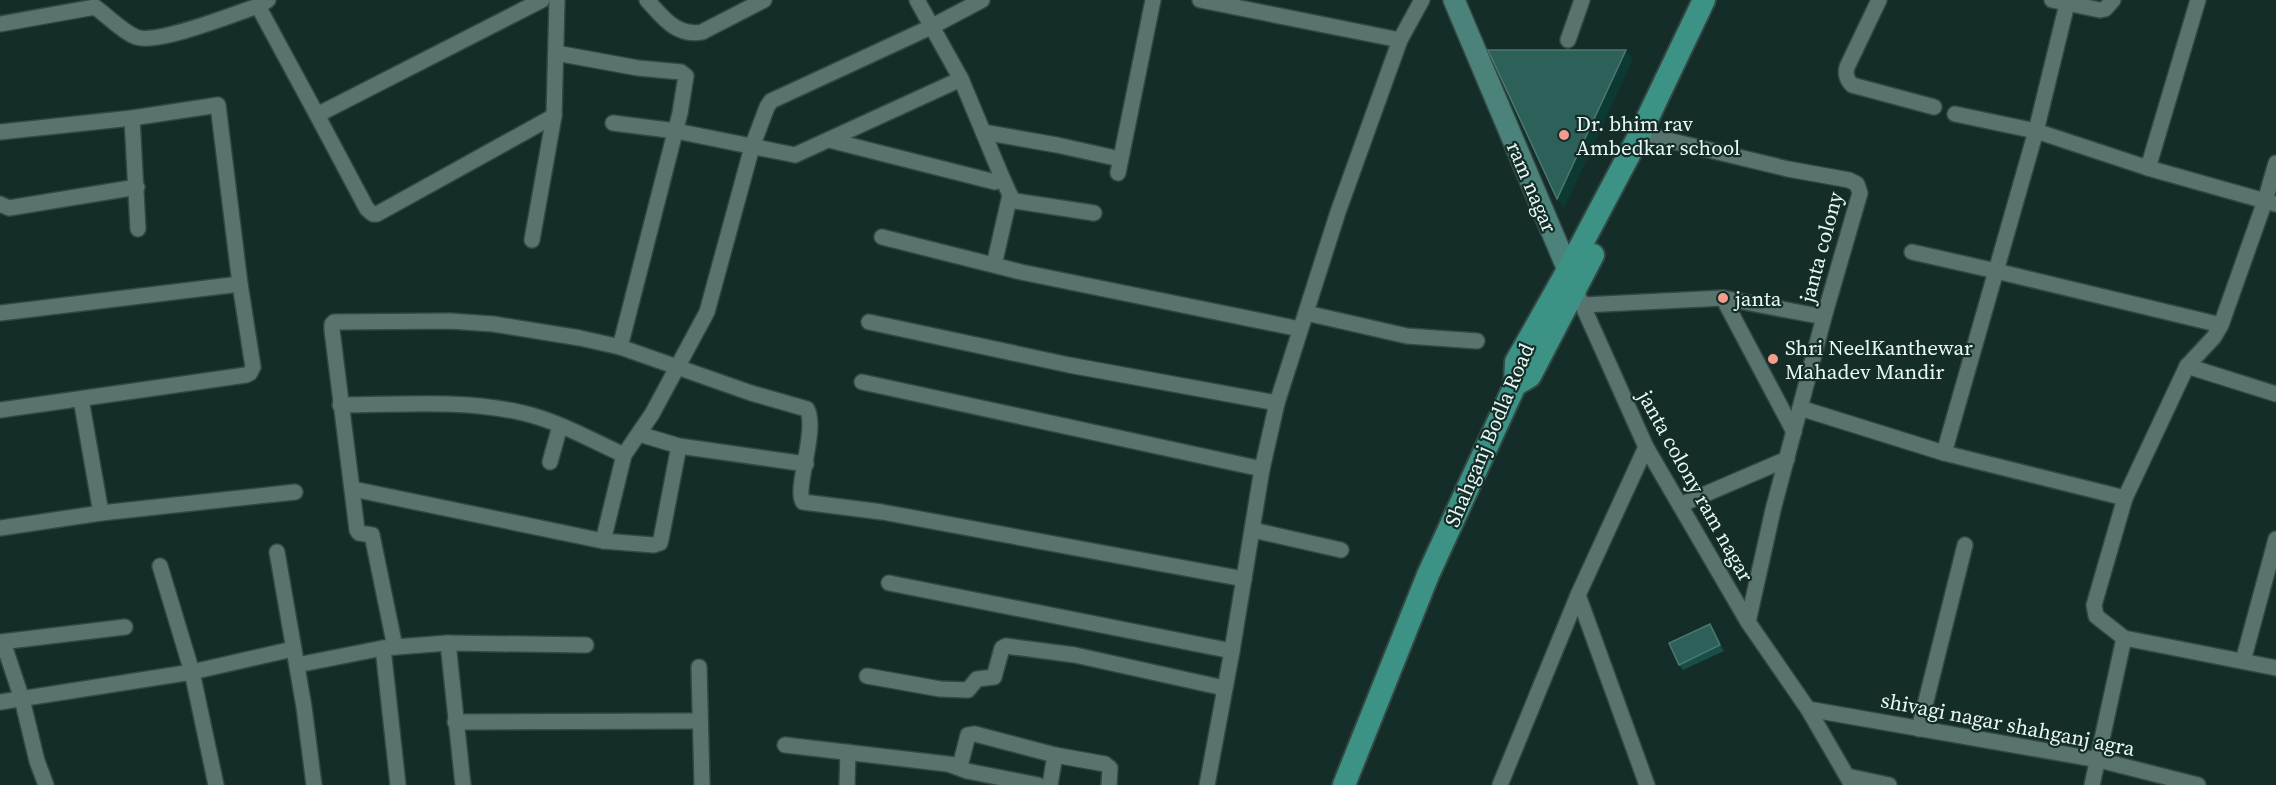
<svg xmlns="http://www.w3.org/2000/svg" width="2276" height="785" font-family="'Source Serif 4',serif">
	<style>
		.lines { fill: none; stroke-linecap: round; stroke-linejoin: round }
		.street-casing { stroke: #334743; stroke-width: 18 }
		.secondary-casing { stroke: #334743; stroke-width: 24 }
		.primary-casing { stroke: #334743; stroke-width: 26 }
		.street { stroke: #59746e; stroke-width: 15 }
		.secondary { stroke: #4b837a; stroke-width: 21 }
		.primary { stroke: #3c9385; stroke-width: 22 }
		.wall { fill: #174e46 }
		.shaded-wall { fill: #0c3932 }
		.building { fill: #2d6059; stroke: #4b7871; stroke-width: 1.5 }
		.poi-dot { fill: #f49d8d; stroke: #142d28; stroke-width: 2 }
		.labels { text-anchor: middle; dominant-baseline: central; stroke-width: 4.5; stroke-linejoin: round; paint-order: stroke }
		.poi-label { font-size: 21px; fill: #e9f8f4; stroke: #142d28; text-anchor: start }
		.street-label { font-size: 21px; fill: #e9f8f4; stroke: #142d28 }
	</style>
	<rect width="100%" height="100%" fill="#142d28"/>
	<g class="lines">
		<defs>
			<g id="street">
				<polyline points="268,0 258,6 317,115 542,0"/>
				<path d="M647,0C662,16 676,37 702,32L764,0"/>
				<polyline points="1200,0 1400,40"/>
				<path d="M1879,0L1847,67C1845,75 1847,80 1852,85L1934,107"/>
				<polyline points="2052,0 2100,10 2105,9 2113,0"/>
				<path d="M0,24L95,7C108,16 121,31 136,37C157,45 234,14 258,6"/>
				<polyline points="1568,40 1582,0"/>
				<polyline points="556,53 638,68 681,72 686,76 680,113 620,347"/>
				<polyline points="1955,114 2036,131 2148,168 2276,204"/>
				<polyline points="317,115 367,209 373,214 377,214 554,116"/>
				<polyline points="132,118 138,229"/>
				<polyline points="613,123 676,131 795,155 961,79"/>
				<polyline points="0,132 132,118 218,105 240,284 253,367 250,373 246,375 0,410"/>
				<polyline points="983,132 1057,145 1120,159"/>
				<polyline points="1651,136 1788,169 1849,180 1857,184 1860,193 1824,317"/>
				<polyline points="829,140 995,182 999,180 1001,175 961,79 917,0"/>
				<polyline points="2148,168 2198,0"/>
				<polyline points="1118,173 1153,0"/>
				<polyline points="1001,175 1011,197 1015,201 1094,213"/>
				<polyline points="0,204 9,208 137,187"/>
				<polyline points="882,237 1021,272 1300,329"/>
				<polyline points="532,240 554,116 557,0"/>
				<polyline points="1912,252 1996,271 2036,131 2067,4"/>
				<polyline points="994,265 1010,195"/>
				<polyline points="1573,284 1646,447 1748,622 1808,709 2099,760 2198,785"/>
				<polyline points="1723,298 1794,432"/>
				<polyline points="1583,305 1723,298 1824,317 1773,510 1748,622"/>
				<polyline points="0,313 240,284"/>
				<polyline points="1306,313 1407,336 1477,341"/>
				<polyline points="869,322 1069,365 1277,403"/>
				<polyline points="2221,325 1996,271 1944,453 2125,498 2187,366 2214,337 2221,325 2265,201 2276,163"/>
				<polyline points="2187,366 2276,394"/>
				<polyline points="862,382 1262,469"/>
				<polyline points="81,399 101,513"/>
				<path d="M340,405C400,405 464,399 523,413C558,421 591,440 624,455"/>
				<polyline points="1800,408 1944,453"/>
				<polyline points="639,434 679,446 806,464"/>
				<polyline points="550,462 560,426"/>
				<polyline points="353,489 603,541 654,545 660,543 661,539 679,446"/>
				<polyline points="1680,505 1787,459"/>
				<polyline points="0,528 101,513 295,492"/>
				<polyline points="1253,530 1341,550"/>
				<polyline points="603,541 624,455 652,414 707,312 752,147 767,107 771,101 931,27 982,0"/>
				<polyline points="277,552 304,707 314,785"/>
				<polyline points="160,566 192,672 216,785"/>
				<polyline points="889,583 1232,651"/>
				<polyline points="1578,595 1647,785"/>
				<polyline points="2124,638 2276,668"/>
				<polyline points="0,642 125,627"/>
				<polyline points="3,642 22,699 37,761 46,785"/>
				<polyline points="448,643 463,785"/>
				<path d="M395,647L372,535L359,533L357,530L332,330V324L334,322L450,321L493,324L580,338L620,347L751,393L807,409C818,429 794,490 803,502L882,512L1244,579"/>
				<polyline points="383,648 398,785"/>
				<polyline points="2243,661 2276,539"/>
				<polyline points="297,665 383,648 448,643 586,645"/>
				<polyline points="699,667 702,785"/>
				<polyline points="867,676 940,689 968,690 977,679 994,677 1002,648 1006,646 1075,655 1224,688"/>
				<polyline points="0,702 192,672 293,649"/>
				<polyline points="1808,709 1852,785"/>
				<polyline points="455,722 700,721"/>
				<polyline points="1919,729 1965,545"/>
				<polyline points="785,745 956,765 961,762 968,735 975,734 1055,755 1105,764 1110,768 1109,785"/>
				<polyline points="951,765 967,771 1038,785"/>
				<polyline points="1847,776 1889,785"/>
				<polyline points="847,785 848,752"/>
				<polyline points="1050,785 1055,755"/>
				<polyline points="1207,785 1232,651 1262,469 1277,403 1338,212 1400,40 1422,0"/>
				<polyline points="1500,785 1578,595 1646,447"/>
				<polyline points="2092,785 2124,638 2096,616 2094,605 2125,498"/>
			</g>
			<polyline id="secondary" points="1454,0 1568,270"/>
			<g id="primary">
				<polyline points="1515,385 1530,376 1593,255"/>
				<polyline points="1344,785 1428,575 1515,385 1516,362 1568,270 1640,134 1704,0"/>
			</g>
		</defs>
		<use href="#street" class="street-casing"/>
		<use href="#secondary" class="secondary-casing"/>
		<use href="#primary" class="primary-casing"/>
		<use href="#street" class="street"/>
		<use href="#secondary" class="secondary"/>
		<use href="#primary" class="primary"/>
	</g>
	<polygon class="wall" points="1714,629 1724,651 1683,670 1679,665"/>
	<g class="shaded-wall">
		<polygon points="1626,50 1633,59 1564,209 1557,199"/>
		<polygon points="1710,624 1714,629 1724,651 1720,645"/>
	</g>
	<g class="building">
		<polygon points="1488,50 1626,50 1557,199"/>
		<polygon points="1710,624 1720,645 1679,665 1669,643"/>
	</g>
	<g class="poi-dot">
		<circle cx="1564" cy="135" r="6"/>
		<circle cx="1723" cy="298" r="6"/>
		<circle cx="1773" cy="359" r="6"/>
	</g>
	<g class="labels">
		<g class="poi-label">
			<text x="1576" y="123">Dr. bhim rav<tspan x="1576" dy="24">Ambedkar school</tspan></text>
			<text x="1735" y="298">janta</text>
			<text x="1785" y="347">Shri NeelKanthewar<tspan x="1785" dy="24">Mahadev Mandir</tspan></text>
		</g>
		<g class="street-label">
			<text transform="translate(1532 187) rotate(67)">ram nagar</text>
			<text transform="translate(1821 247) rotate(-75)">janta colony</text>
			<text transform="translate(1489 435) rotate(-67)">Shahganj Bodla Road</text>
			<text transform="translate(1696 486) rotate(61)">janta colony ram nagar</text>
			<text transform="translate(2008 724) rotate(11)">shivagi nagar shahganj agra</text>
		</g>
	</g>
</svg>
